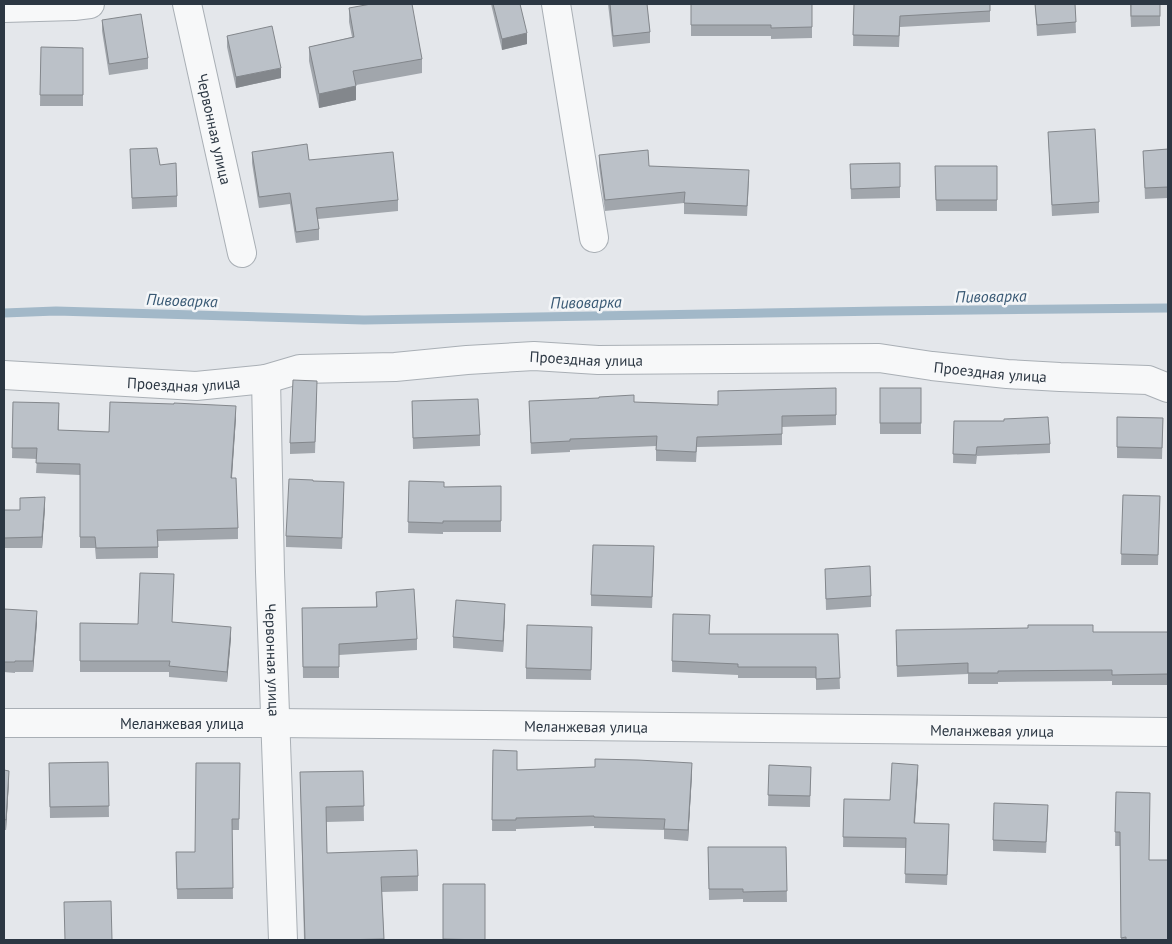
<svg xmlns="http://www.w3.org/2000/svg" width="1172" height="944" font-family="'PT Sans',sans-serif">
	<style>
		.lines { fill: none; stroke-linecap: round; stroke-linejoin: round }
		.stream { stroke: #a2b8c8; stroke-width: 9 }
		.minor-casing { stroke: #a9afb5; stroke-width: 30 }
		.tertiary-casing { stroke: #a9afb5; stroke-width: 30 }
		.minor { stroke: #f7f8f9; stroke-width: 28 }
		.tertiary { stroke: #f7f8f9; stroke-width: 28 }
		.wall { fill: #a1a6ac }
		.shaded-wall { fill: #83878c }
		.building { fill: #bbc1c8; stroke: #83878c }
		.labels { text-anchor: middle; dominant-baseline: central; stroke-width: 5; stroke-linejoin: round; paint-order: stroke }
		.street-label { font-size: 15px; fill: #2c3743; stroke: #f4f6f8 }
		.water-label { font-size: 16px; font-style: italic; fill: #395974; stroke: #f4f6f8 }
	</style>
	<rect width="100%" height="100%" fill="#e4e7eb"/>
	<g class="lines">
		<polyline class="stream" points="4,313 56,311 364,320 884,311 1168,308"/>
		<defs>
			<g id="minor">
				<path id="s1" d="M187,4L242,253"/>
				<polyline points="556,4 594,238"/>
				<polyline points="4,8 74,6 90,4"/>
				<path id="s2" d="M4,375L196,386L266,379L300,369L395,367L467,360L534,356L598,360L879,358L932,366L1007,374L1060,377L1148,380L1168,388"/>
				<path id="s3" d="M266,379L270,572L283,940"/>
			</g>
			<g id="tertiary">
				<path id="s4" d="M4,723H275L1168,732"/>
			</g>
		</defs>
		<use href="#minor" class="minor-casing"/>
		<use href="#tertiary" class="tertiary-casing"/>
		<use href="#minor" class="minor"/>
		<use href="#tertiary" class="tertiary"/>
	</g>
	<g class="wall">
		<polygon points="491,4 520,4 527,44 502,50"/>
		<polygon points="608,4 647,4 650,32 650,43 613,47"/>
		<polygon points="691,4 812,4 812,38 771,39 771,36 691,36"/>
		<polygon points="854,4 990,4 990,22 900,27 899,47 853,46"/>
		<polygon points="1035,4 1075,4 1076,33 1037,36"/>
		<polygon points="1130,4 1160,4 1160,26 1131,27"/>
		<polygon points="349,8 422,59 422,73 356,85 356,100 319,108 309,61 309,47 352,37 349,22"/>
		<polygon points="102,20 148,58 148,69 109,75 102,31"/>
		<polygon points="227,36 281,78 236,88 227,47"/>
		<polygon points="41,47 83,48 83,106 40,106"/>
		<polygon points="1048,132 1099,202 1099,213 1052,216"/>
		<polygon points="130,149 160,165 177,196 177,207 132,209"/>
		<polygon points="1168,149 1168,198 1145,199 1143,151"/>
		<polygon points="252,152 309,160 398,200 398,211 318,219 319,229 319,240 296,243 290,204 259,208 252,163"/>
		<polygon points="599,155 649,166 749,181 747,216 684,214 684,203 605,211 599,166"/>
		<polygon points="900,163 900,198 851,199 850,164"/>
		<polygon points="935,166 997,166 997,211 936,211"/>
		<polygon points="836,388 836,425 782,427 782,445 697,447 696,462 656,461 656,446 570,450 570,452 531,454 529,401 634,402 718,405"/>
		<rect x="880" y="388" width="41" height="46"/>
		<polygon points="317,392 315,453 290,454 290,443"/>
		<polygon points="412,401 480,435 480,446 413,449"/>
		<polygon points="13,402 59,414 59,430 109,432 236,417 232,478 238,528 238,539 158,541 158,558 96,559 95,548 80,548 80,475 36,473 37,459 12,458"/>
		<polygon points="1117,417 1163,418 1162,459 1117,458"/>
		<polygon points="954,421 1050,444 1050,453 977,456 976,464 953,463"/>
		<polygon points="409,481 444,487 501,486 501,532 443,532 443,534 408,533"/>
		<polygon points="344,493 342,549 286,547 286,536"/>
		<polygon points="1123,495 1160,496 1158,565 1121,565"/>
		<polygon points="45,508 42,548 4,548 4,510 20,510"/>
		<polygon points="654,557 652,608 591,606 591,595"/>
		<polygon points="825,569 871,596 871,607 826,610"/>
		<polygon points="376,592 417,639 417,650 339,655 339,678 303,678 302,608 376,607"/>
		<polygon points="4,609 37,622 33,672 15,672 15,673 4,672"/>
		<polygon points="505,615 503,652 453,648 453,637"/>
		<polygon points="173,622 231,638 227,682 169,677 169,672 80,672 80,623 138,624"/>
		<polygon points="592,627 591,680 526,679 526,668"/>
		<polygon points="1093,632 1168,632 1168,685 1112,685 1112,681 998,682 998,684 968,684 968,674 897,677 896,641"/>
		<polygon points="710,634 838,634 840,689 816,690 816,678 738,678 738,675 672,672 672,661"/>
		<polygon points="493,750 517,770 692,774 688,841 664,839 664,830 594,828 594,826 516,829 516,831 492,831"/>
		<polygon points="108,762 109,817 50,818 49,763"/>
		<polygon points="240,763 239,830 232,830 233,899 177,899 176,852 195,852"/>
		<polygon points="769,765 811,767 810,807 768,806"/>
		<polygon points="4,770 9,781 6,830 4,830"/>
		<polygon points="363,771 364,821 326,822 327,853 418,876 418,891 382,892 384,940 304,940 300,772"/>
		<polygon points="918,775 915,823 949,834 947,885 905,883 906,848 843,847 844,799 890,800"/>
		<polygon points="1116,792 1149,860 1168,940 1121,940 1120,846 1115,846"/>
		<polygon points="1048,815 1046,853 993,851 993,840"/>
		<polygon points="708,847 786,847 787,902 743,902 743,899 709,900"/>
		<rect x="443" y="884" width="42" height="56"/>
	</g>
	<g class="shaded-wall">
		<polygon points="527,33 527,44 502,50 502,39"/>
		<polygon points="281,68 281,78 236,88 236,77"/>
		<polygon points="356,86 356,100 319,108 319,94"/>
		<polygon points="236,406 236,417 231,489 231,478"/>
		<polygon points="45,497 45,508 42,548 42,537"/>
		<polygon points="505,604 505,615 503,652 503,641"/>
		<polygon points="37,611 37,622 33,672 33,661"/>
		<polygon points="231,627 231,638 227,682 227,672"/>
		<polygon points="692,763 692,774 688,841 688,830"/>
		<polygon points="918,765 918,775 914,833 914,823"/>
		<polygon points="9,771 9,781 6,830 6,820"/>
	</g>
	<g class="building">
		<polygon points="371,4 412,4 422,59 353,71 356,86 319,94 309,47 354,37 349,8"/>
		<polygon points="493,4 520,4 527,33 502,39"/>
		<polygon points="610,4 647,4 650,32 613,36"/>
		<polygon points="691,4 812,4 812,27 771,28 771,25 691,25"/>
		<polygon points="854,4 990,4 990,11 900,16 899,36 853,35"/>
		<polygon points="1035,4 1075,4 1076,22 1037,25"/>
		<rect x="1131" y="4" width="29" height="12"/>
		<polygon points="141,14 148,58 109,64 102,20"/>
		<polygon points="272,26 281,68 236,77 227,36"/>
		<polygon points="41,47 83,48 83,95 40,95"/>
		<polygon points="1095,129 1099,202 1052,205 1048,132"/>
		<polygon points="307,144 309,160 393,152 398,200 316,208 319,229 296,232 290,193 259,197 252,152"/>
		<polygon points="157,148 160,165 176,163 177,196 132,198 130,149"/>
		<polygon points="1168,149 1168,187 1145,188 1143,151"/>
		<polygon points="648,150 649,166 749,170 747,206 684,203 685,192 605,200 599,155"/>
		<polygon points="900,163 900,187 851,189 850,164"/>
		<polygon points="935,166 997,166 997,200 936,200"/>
		<polygon points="293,380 317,381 315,442 290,443"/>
		<polygon points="836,388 836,415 782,416 782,434 697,437 696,452 656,450 657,436 570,439 570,441 531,443 529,401 599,398 599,397 634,395 634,402 718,405 718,391"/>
		<rect x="880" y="388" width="41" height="35"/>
		<polygon points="478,399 480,435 413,438 412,401"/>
		<polygon points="13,402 59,403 58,430 109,432 110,402 174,404 174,403 236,406 231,478 236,478 238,528 157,530 158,547 96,548 95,537 80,537 80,464 36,463 37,448 12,448"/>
		<polygon points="1048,417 1050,444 977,447 976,455 953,454 954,421 1004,421 1004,419"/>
		<polygon points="1117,417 1163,418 1162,448 1117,447"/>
		<polygon points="289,479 313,480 313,481 344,482 342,538 286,536"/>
		<polygon points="409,481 444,482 444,487 501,486 501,521 443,521 443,523 408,522"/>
		<polygon points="1123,495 1160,496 1158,555 1121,554"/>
		<polygon points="45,497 42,537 4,538 4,510 20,510 20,498"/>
		<polygon points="593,545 654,546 652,597 591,595"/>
		<polygon points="870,566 871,596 826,599 825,569"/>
		<polygon points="140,573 174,574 172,622 231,627 227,672 169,666 170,661 80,661 80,623 138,624"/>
		<polygon points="414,589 417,639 339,644 339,667 303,667 302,608 377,607 376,592"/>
		<polygon points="456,600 505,604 503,641 453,637"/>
		<polygon points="4,609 37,611 33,661 15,661 15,662 4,662"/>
		<polygon points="673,614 710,615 709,634 838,634 840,678 816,679 816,667 738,667 738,664 672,661"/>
		<polygon points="527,625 592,627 591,670 526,668"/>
		<polygon points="1028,625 1093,625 1093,632 1168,632 1168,674 1112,675 1112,670 998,671 998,673 968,673 968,663 897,666 896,630 1028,628"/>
		<polygon points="493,750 517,751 517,770 595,767 595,759 638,760 692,763 688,830 664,829 665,819 594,817 594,816 516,818 516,820 492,820"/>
		<polygon points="108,762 109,806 50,807 49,763"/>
		<polygon points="196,763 240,763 239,819 232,819 233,888 177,889 176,852 195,852"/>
		<polygon points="892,763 918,765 914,823 949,824 947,875 905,874 906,838 843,837 844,799 890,800"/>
		<polygon points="769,765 811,767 810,796 768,795"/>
		<polygon points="4,770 9,771 6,820 4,819"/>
		<polygon points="363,771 364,806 326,807 327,853 417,850 418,876 381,877 384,939 337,940 305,940 300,772"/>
		<polygon points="1116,792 1150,793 1149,860 1168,860 1168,940 1126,940 1126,937 1121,938 1120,832 1115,832"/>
		<polygon points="994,803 1048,805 1046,842 993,840"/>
		<polygon points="708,847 786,847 787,891 743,892 743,889 709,889"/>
		<polygon points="443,884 485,884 485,940 443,939"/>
		<polygon points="111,901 112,940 65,940 64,902"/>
	</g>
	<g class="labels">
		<g class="street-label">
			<text stroke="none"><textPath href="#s1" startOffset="128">Червонная улица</textPath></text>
			<text stroke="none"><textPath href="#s2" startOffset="585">Проездная улица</textPath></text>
			<text stroke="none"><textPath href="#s2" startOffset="990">Проездная улица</textPath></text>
			<text stroke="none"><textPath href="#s2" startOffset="180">Проездная улица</textPath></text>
			<text stroke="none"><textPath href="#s3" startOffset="281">Червонная улица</textPath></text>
			<text stroke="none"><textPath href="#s4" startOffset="178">Меланжевая улица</textPath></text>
			<text stroke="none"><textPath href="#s4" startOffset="582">Меланжевая улица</textPath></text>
			<text stroke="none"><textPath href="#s4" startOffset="988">Меланжевая улица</textPath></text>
		</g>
		<g class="water-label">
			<text transform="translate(991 296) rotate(-1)">Пивоварка</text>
			<text transform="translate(182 300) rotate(2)">Пивоварка</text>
			<text transform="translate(586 302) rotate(-1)">Пивоварка</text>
		</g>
	</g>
	<rect width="1172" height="944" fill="none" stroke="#2c3743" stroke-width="10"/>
</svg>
